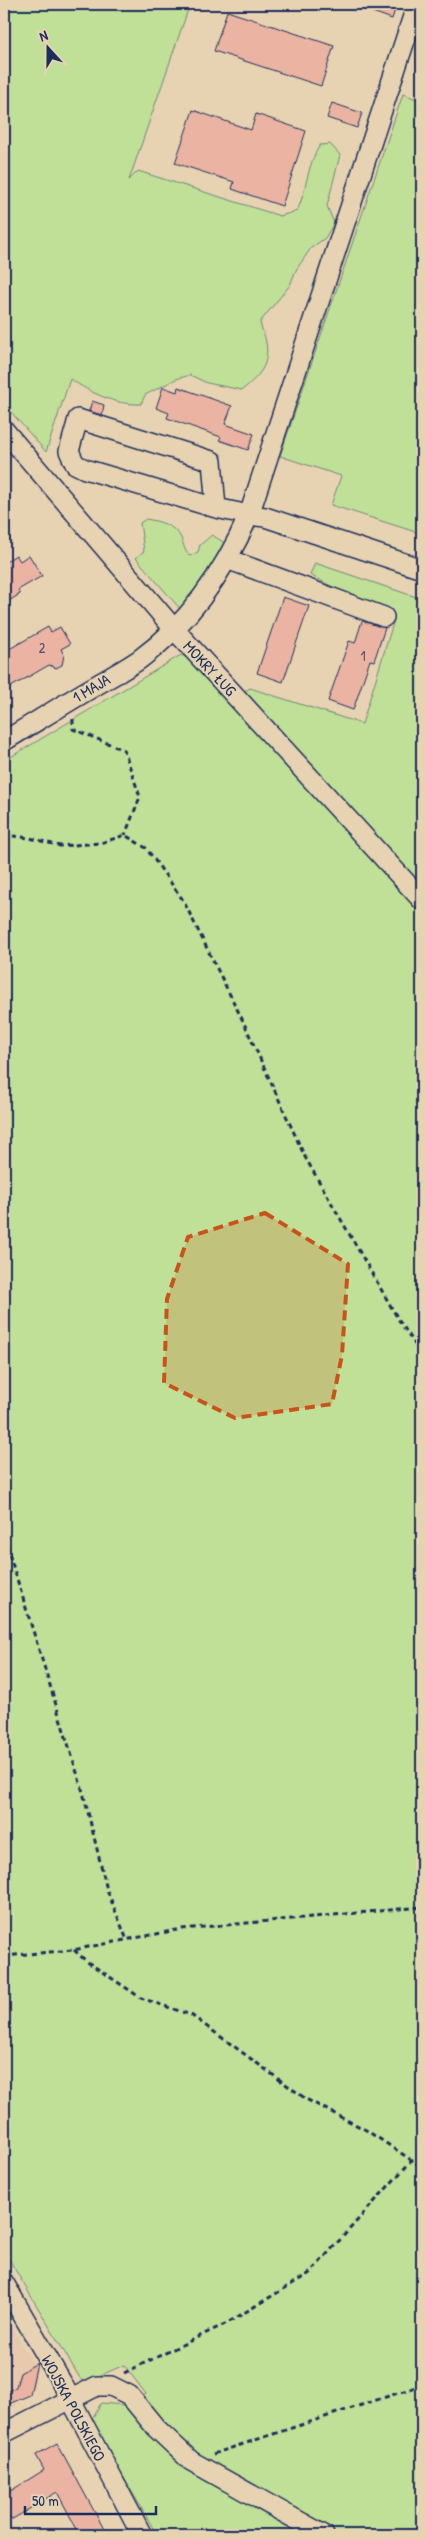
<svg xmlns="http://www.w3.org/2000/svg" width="426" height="2539" font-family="'Patrick Hand',sans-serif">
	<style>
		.built { fill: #e8c9ad }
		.green { fill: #c0df97; stroke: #6e877a }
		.building { fill: #ebb3a2; stroke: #1b2f5e }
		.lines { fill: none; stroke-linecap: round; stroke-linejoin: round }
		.minor-casing { stroke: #1b2f5e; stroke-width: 22 }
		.path { stroke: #1b2f5e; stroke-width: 3; stroke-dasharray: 5 4; stroke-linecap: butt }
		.minor { stroke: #e7d3b2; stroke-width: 19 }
		.marked { fill: #c95318; fill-opacity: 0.2; stroke: #c95318; stroke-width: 4; stroke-dasharray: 10 6; stroke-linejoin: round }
		.labels { text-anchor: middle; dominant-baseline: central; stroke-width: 4; stroke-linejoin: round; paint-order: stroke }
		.number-label { font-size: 14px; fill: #4f506f }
		.street-label { font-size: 16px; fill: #1b2f5e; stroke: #e7d3b2 }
	</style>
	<rect width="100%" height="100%" fill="#e7d3b2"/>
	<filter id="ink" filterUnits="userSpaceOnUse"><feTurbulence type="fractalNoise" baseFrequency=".02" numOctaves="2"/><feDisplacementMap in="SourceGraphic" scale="10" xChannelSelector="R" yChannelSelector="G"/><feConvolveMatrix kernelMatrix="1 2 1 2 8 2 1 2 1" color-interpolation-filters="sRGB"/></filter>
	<g filter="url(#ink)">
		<polygon class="built" points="4,2314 38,2371 34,2387 12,2397 17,2406 4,2412"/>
		<g class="green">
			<path d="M4,4H190L129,180L138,171L280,216L297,211C307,190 307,164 320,145L330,144L340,155L327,206L334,223L325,238L311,248L296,270L290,285L260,322C261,329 265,335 266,342C270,366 259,376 242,390L207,383L190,375L176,379L145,395L141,404C114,405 92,393 70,379L46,452L4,404Z"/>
			<polygon points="403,94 422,101 422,534 331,505 341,476 280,456"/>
			<path d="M146,519C158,521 175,525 181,538C184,544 184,551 190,556L198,552L200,545L212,535L228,545L182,611L136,558L144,551L140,523Z"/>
			<polygon points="315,563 422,599 422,2535 157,2535 106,2447 92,2419 101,2403 123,2405 146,2394 124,2365 85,2382 80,2378 4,2251 4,761 181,655 194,661 226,702 250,688 362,724 394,620 310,575"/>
		</g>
		<g class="building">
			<polygon points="356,4 397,4 392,19 356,6"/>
			<polygon points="227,11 334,46 321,86 214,51"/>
			<polygon points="332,103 362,113 357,128 327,118"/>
			<polygon points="193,110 251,130 256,114 306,131 282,206 232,189 234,182 175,163"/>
			<polygon points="163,387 177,392 178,387 232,406 225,424 254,434 248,450 219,440 221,437 167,418 169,413 156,408"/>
			<polygon points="92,401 104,405 102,415 89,411"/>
			<polygon points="16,555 20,561 29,555 42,576 18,590 20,594 4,604 4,563"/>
			<polygon points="283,597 309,606 283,682 257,673"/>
			<polygon points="362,621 385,628 374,661 370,660 353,710 328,701 349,641 355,643"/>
			<polygon points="48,627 51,632 60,627 70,644 61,649 64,655 62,665 56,668 49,665 4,691 4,652"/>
			<polygon points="37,2363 30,2395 4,2406 4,2393 16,2387 20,2373"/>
			<polygon points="57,2443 105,2531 98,2535 80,2535 57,2492 11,2520 9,2517 4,2521 4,2495 44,2470 36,2455"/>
		</g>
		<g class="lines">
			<defs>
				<g id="minor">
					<polyline points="4,430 174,629 422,900"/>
					<polyline points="216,508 212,461 78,419 69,451 75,464 85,469 216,508 249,515 417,4"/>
					<polyline points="227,559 384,617"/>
					<path d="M4,741C34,723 64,704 95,686C110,677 126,669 140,659C189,623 225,570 249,515L265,517L422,569"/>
					<polyline points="4,2283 61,2381 142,2535"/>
					<polyline points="4,2433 97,2386 111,2386 129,2395 156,2428 191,2461 324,2535"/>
				</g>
			</defs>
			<use href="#minor" class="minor-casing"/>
			<g class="path">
				<polyline points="73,719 73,729 124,750 140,797 125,835"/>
				<polyline points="4,835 30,838 60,846 101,843 125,835 146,848 183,900 242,1019 305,1157 397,1317 422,1355"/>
				<polyline points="4,1537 83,1792 107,1890 127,1940"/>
				<polyline points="74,1950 86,1961 141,1998 191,2015 306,2099 366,2130 422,2167"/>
				<polyline points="4,1956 73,1950 182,1929 422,1907"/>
				<polyline points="4,2259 9,2267"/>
				<polyline points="124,2373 229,2322 310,2273 412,2160 422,2156"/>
				<polyline points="213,2454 422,2385"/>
			</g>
			<use href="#minor" class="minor"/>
		</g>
	</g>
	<path class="marked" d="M265,1213L348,1264L342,1355L332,1404L235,1418L164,1383L167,1299L188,1237Z"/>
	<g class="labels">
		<g class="number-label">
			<text x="42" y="647">2</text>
			<text x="363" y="655">1</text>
		</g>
		<g class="street-label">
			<text transform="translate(210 668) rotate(47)">MOKRY ŁUG</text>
			<text transform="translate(91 688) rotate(-31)">1 MAJA</text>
			<text transform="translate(74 2408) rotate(62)">WOJSKA POLSKIEGO</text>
		</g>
	</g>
	<rect width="426" height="2539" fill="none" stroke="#e7d3b2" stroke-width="20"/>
	<rect x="10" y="10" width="406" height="2519" fill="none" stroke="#1b2f5e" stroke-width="2" filter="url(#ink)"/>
	<g transform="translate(48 48) rotate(339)" stroke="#e7d3b2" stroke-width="4" paint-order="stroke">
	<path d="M0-4L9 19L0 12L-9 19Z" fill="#1b2f5e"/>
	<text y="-8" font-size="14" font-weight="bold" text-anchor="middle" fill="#1b2f5e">N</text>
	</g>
	<path d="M25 2506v8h131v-8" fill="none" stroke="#1b2f5e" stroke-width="2.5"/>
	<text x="32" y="2506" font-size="15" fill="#1b2f5e" stroke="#e7d3b2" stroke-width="4" paint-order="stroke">50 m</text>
</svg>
